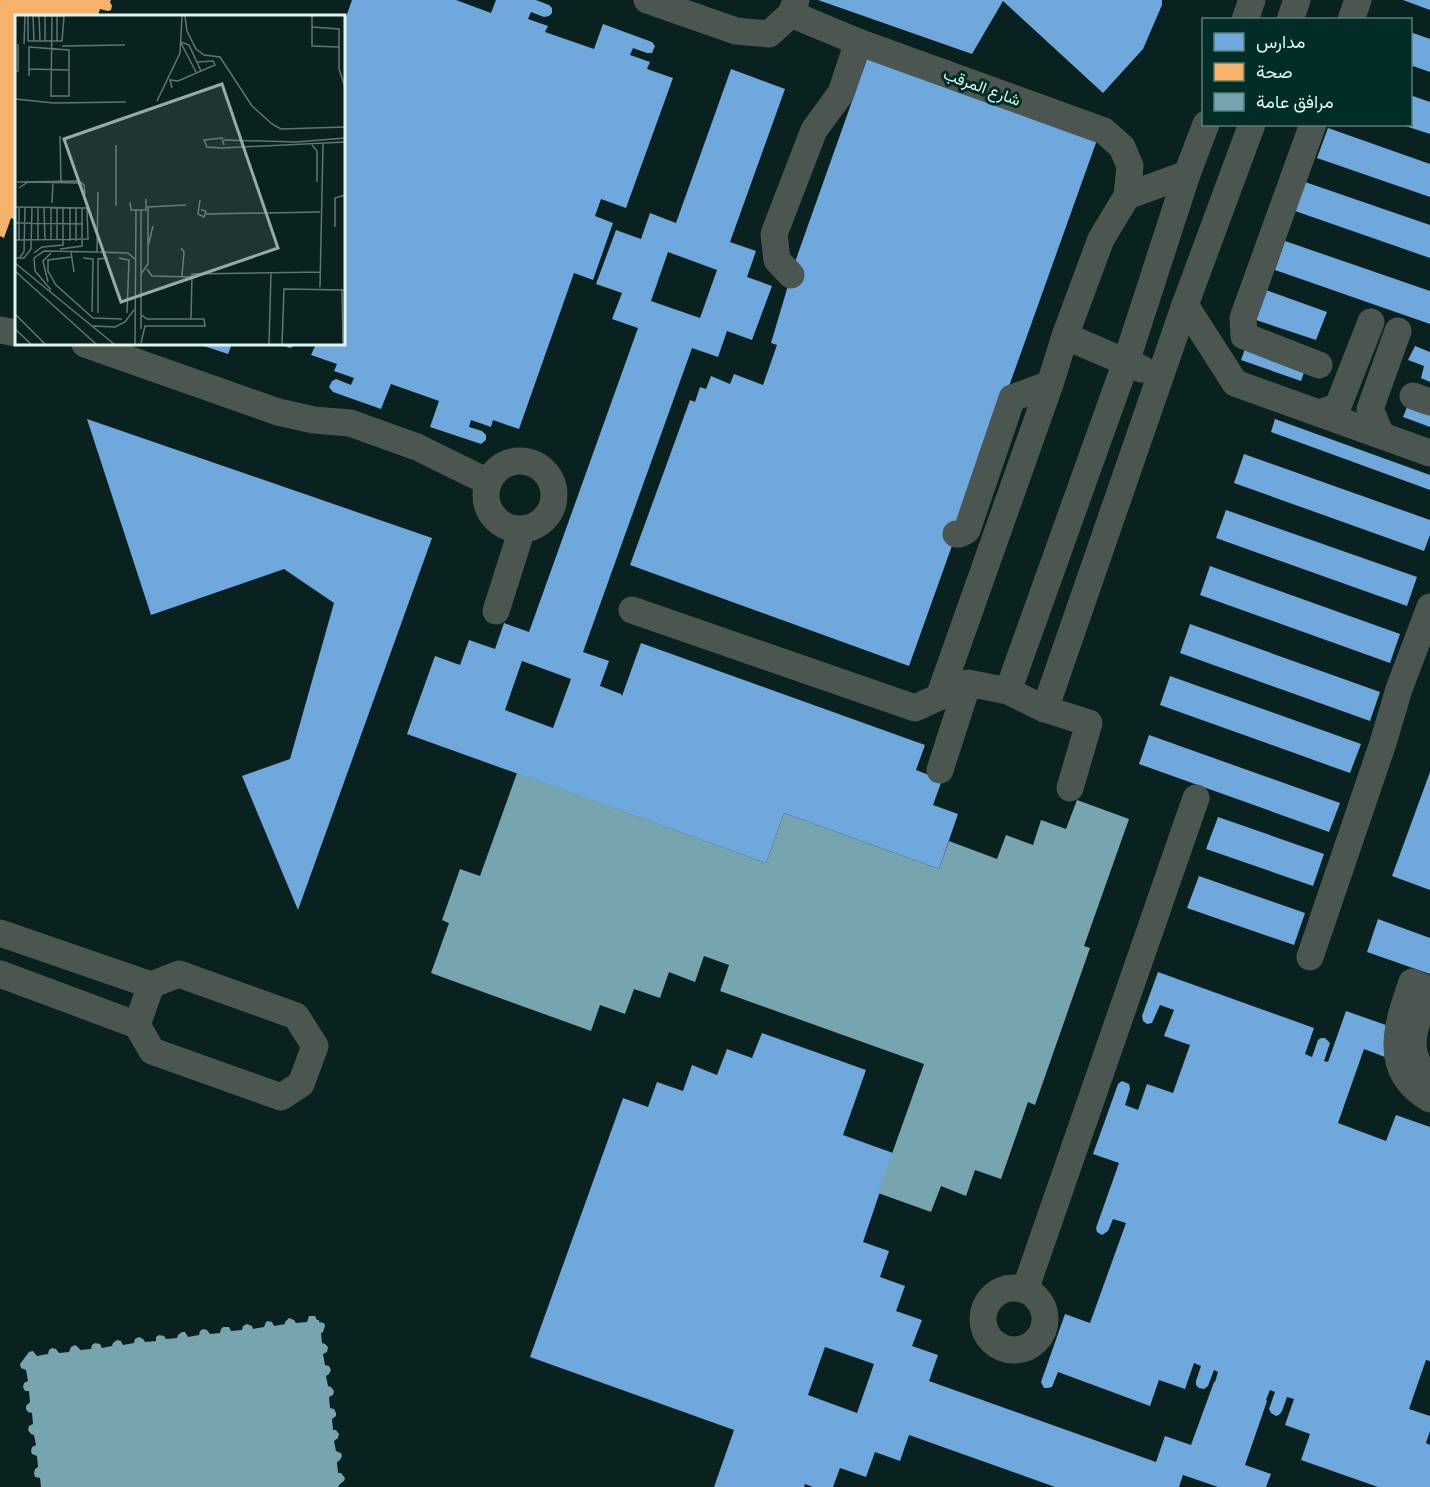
<svg xmlns="http://www.w3.org/2000/svg" width="1430" height="1487" font-family="'Public Sans',Vazirmatn,sans-serif">
	<style>
		.schools { fill: #6fa8dc; fill-rule: evenodd }
		.health { fill: #f6b26b }
		.public { fill: #76a5af }
		.lines { fill: none; stroke-linecap: round; stroke-linejoin: round }
		.minor { stroke: #4c5650; stroke-width: 27 }
		.labels { text-anchor: middle; dominant-baseline: central; stroke-width: 6; stroke-linejoin: round; paint-order: stroke }
		.street-label { font-size: 16px; fill: #def5ef; stroke: #002d26 }
		.inset-road { fill: none; stroke: #5f7672; stroke-width: 1.5 }
		.view { fill: #94aba6; fill-opacity: 0.15; stroke: #94aba6; stroke-width: 3 }
		.inset-edge { fill: none; stroke: #def5ef; stroke-width: 3 }
	</style>
	<rect width="100%" height="100%" fill="#0a221f"/>
	<g class="schools">
		<polygon points="352,0 456,0 491,13 496,0 536,0 549,5 552,8 552,13 549,16 544,17 531,12 528,19 548,26 545,32 594,49 603,24 652,42 655,46 652,53 647,53 633,48 630,55 650,62 647,69 673,78 626,208 601,199 595,216 613,223 593,280 574,273 519,429 493,420 491,427 471,420 469,427 482,431 486,435 486,440 481,444 430,427 439,401 391,384 381,409 333,392 329,387 332,381 336,379 351,385 354,378 334,371 337,364 311,355 316,344 344,344 344,23"/>
		<polygon points="818,0 1162,0 1162,5 1143,49 1103,93 1003,1 972,54"/>
		<polygon points="1403,0 1430,0 1430,10"/>
		<polygon points="1410,32 1430,39 1430,72 1410,65"/>
		<polygon points="867,59 1097,140 909,666 630,565 690,400 695,402 700,387 706,389 711,376 730,384 734,374 763,385 777,345 771,343 795,262"/>
		<path d="M731,69L785,89L730,242L756,251L747,277L772,286L752,340L727,331L718,357L692,348L583,652L609,661L600,686L621,694L622,696L641,643L925,745L916,770L942,780L933,805L958,814L939,869L784,813L766,863L407,734L435,656L460,665L469,640L495,649L504,623L529,632L638,328L612,319L622,293L596,284L616,230L641,239L650,213L676,223ZM668,252L717,270L700,318L651,301ZM522,661L571,679L553,728L505,710Z"/>
		<polygon points="1410,95 1430,102 1430,134 1402,125 1410,124"/>
		<polygon points="1328,128 1430,164 1430,197 1317,158"/>
		<polygon points="1305,182 1430,225 1430,258 1295,211"/>
		<polygon points="1285,241 1430,291 1430,324 1275,270"/>
		<polygon points="1266,290 1327,312 1316,340 1256,320"/>
		<polygon points="198,344 232,344 228,354"/>
		<polygon points="279,344 297,344 294,346 290,348"/>
		<polygon points="1246,346 1306,367 1301,381 1241,360"/>
		<polygon points="1415,346 1430,352 1430,382 1421,378 1424,366 1408,360"/>
		<polygon points="1409,402 1430,410 1430,427 1403,417"/>
		<polygon points="87,419 432,538 298,910 242,776 290,759 334,603 284,569 151,615"/>
		<polygon points="1275,419 1430,475 1430,490 1271,432"/>
		<polygon points="1244,454 1430,520 1430,535 1424,551 1234,483"/>
		<polygon points="1226,510 1417,577 1407,606 1216,538"/>
		<polygon points="1210,566 1400,634 1390,663 1200,595"/>
		<polygon points="1190,624 1380,692 1370,721 1180,653"/>
		<polygon points="1170,676 1361,744 1350,773 1160,705"/>
		<polygon points="1149,735 1340,803 1329,832 1139,764"/>
		<polygon points="1430,772 1430,890 1392,876"/>
		<polygon points="1218,817 1324,854 1313,886 1206,849"/>
		<polygon points="1199,876 1305,913 1294,945 1187,908"/>
		<polygon points="1378,919 1430,938 1430,974 1367,952"/>
		<path d="M1158,972L1314,1028L1305,1054L1312,1057L1318,1040L1321,1038H1325L1330,1043L1324,1061L1328,1062L1346,1011L1400,1030L1390,1059L1364,1049L1338,1123L1386,1141L1396,1115L1430,1127V1361L1426,1360L1409,1409L1430,1416V1431L1426,1443L1430,1445V1487H1378L1301,1460L1310,1434L1285,1425L1294,1399L1287,1397L1282,1411L1279,1415L1276,1416L1271,1413L1269,1409L1275,1392L1270,1390L1266,1400L1267,1401L1245,1465L1271,1474L1266,1487H1218L1183,1475L1179,1487H1055L909,1435L900,1461L875,1452L866,1477L840,1468L833,1487H813L805,1484L804,1487H714L734,1430L530,1357L623,1098L648,1107L657,1082L683,1091L692,1065L717,1075L727,1049L752,1058L762,1033L866,1070L843,1135L893,1153L863,1242L889,1251L880,1277L905,1286L896,1311L922,1320L912,1346L938,1355L929,1381L1156,1462L1165,1436L1191,1445L1214,1382H1215L1218,1372L1214,1370L1208,1386L1204,1389L1199,1388L1196,1385V1381L1201,1366L1194,1363L1185,1389L1159,1380L1150,1406L1058,1372L1052,1387L1048,1388H1044L1041,1382L1065,1314L1090,1323L1126,1223L1113,1219L1108,1231L1102,1235L1097,1232L1096,1228L1119,1163L1093,1154L1118,1084L1122,1081L1129,1084L1130,1089L1125,1105L1138,1110L1147,1084L1173,1093L1190,1045L1164,1036L1174,1010L1160,1005L1152,1023L1147,1024L1143,1021L1142,1016ZM825,1347L874,1364L857,1413L808,1395Z"/>
	</g>
	<polygon class="health" points="0,0 111,0 110,2 112,6 111,10 108,11 100,9 98,16 16,16 16,220 11,218 4,238 0,236"/>
	<g class="public">
		<polygon points="517,773 766,863 784,813 939,869 949,841 997,859 1006,835 1033,845 1041,820 1066,829 1077,800 1129,819 1084,946 1090,948 1035,1105 1028,1102 1001,1179 975,1170 966,1196 941,1186 931,1212 878,1193 924,1064 720,991 729,965 704,956 695,982 669,972 660,998 634,989 625,1014 600,1005 591,1031 431,973 449,923 442,920 460,869 480,876"/>
		<polygon points="309,1316 315,1316 317,1320 319,1320 319,1322 324,1323 325,1326 323,1332 321,1333 322,1343 325,1344 328,1347 327,1352 323,1354 325,1365 329,1366 331,1370 329,1374 326,1376 328,1386 331,1387 334,1391 333,1395 329,1397 330,1408 334,1409 336,1413 336,1416 332,1419 333,1430 336,1430 339,1434 338,1438 334,1441 336,1451 341,1453 342,1456 340,1460 337,1462 338,1473 341,1473 345,1478 344,1481 340,1484 338,1487 41,1487 40,1478 35,1477 34,1473 35,1469 38,1467 37,1456 32,1454 31,1451 32,1447 36,1445 34,1435 31,1434 28,1430 29,1426 33,1424 32,1413 28,1412 26,1409 26,1406 30,1402 29,1391 25,1391 23,1387 24,1383 28,1381 26,1370 21,1368 20,1364 29,1352 33,1351 37,1356 48,1354 49,1350 52,1348 56,1349 59,1353 69,1352 71,1347 75,1345 79,1348 80,1350 91,1349 92,1345 95,1343 100,1344 102,1348 112,1346 113,1343 117,1340 121,1341 123,1345 134,1343 135,1339 139,1337 143,1339 145,1342 156,1341 156,1337 159,1335 164,1336 166,1339 177,1338 178,1335 182,1332 185,1332 188,1337 199,1335 200,1331 203,1329 207,1330 210,1334 220,1333 221,1329 223,1327 229,1327 231,1331 242,1330 243,1326 247,1324 252,1326 253,1329 264,1327 266,1322 268,1321 272,1322 274,1326 285,1324 285,1322 289,1318 294,1320 296,1323 307,1322"/>
	</g>
	<g class="lines">
		<g class="minor">
			<polyline points="647,0 736,31 769,34 791,14 796,0"/>
			<polyline points="791,14 858,42 1104,131 1122,147 1130,166 1127,196"/>
			<polyline points="1245,20 1252,0"/>
			<polyline points="1290,20 1297,0"/>
			<polyline points="1351,20 1358,0"/>
			<polyline points="1313,124 1243,318 1244,336 1319,365"/>
			<polyline points="791,275 777,260 774,234 814,130 841,93 858,42"/>
			<polyline points="1185,305 1235,383 1430,453"/>
			<polyline points="0,330 16,333"/>
			<polyline points="1065,336 1142,369"/>
			<polyline points="85,344 278,412 314,420 350,423 417,447 488,482"/>
			<polyline points="1413,396 1430,402"/>
			<polyline points="1320,413 1338,406 1371,322"/>
			<polyline points="1381,435 1370,409 1398,331"/>
			<circle cx="520" cy="495" r="34"/>
			<polyline points="956,534 960,534 967,530 1012,398 1050,384"/>
			<polyline points="632,610 915,708 939,697 1050,384 1065,336 1101,239 1127,196 1187,174"/>
			<polyline points="496,611 522,529"/>
			<polyline points="1008,691 1126,362 1187,174 1206,124"/>
			<polyline points="1045,709 1185,305 1252,124"/>
			<polyline points="940,770 968,683 1008,691 1045,709 1089,723 1070,788"/>
			<polyline points="0,933 151,985 179,974 296,1016 315,1046 301,1084 281,1097 152,1051 137,1025 151,985"/>
			<polyline points="1310,957 1383,743 1399,689 1430,607"/>
			<polyline points="0,974 137,1025"/>
			<path d="M1430,1080C1400,1052 1417,1021 1428,989L1412,982C1397,1025 1381,1071 1430,1099"/>
			<circle cx="1014" cy="1319" r="31"/>
			<polyline points="1025,1290 1196,798"/>
		</g>
	</g>
	<g class="labels">
		<g class="street-label">
			<text transform="translate(982 87) rotate(20)">شارع المرقب</text>
		</g>
	</g>
	<g transform="translate(15 15)">
		<rect width="330" height="330" fill="#0a221f"/>
		<path class="inset-road" d="M13,1V26M18,1L19,26M20,1H49M24,1L25,26M30,1V26M170,1L172,16L181,34L189,40L205,42L237,91L257,109L266,114L330,112M297,1V31L324,32M297,12L324,14V54L330,72M13,26H47L49,1M42,27V1M166,27L174,30L186,56M166,28L181,57M9,29L10,1M47,31L110,30M14,54L54,55M0,56H3V29M14,61V32L54,35V81H36M157,73L155,65L163,66L200,50L198,46L182,47M36,82L37,1M0,84L39,88L111,87M142,86L165,38L167,1M45,121L46,168M209,125L281,127L330,123M209,130L207,123L189,125L192,132L207,133L330,127M297,130L302,136V167M2,167L64,166L69,170L70,179L63,168L13,167L4,173M185,185L183,199L189,202L191,196L186,195M115,187L116,195H131V184M37,188L38,167M101,191V130M0,192L72,193L73,224L0,225M29,193L30,225M55,193V226M61,193V226M191,199L305,197M0,208L68,209M320,212V183L330,180M4,225V192M23,225V192M36,225V193M42,225V193M133,231L138,211M166,233L169,237L167,261M45,234L67,231V193M56,237L59,257M82,237L113,238L121,245M19,238L27,232L48,230V193M5,242L9,237L10,192M56,242L33,245V256L41,270L78,303L107,304M0,243H9L16,234L17,192M68,243L78,244L77,297M104,243L114,245L112,298M0,248L99,329M132,254L137,261L176,262M0,256L81,329M126,259L133,249V192L171,190M33,267L28,246L36,238M305,272L308,129M327,274L328,329M36,275L20,256L19,243L29,236L82,237L83,177M83,298V244L93,243M0,299L30,329M125,299L132,304H189L190,311H130L126,328M176,304L177,259L305,257M78,311L100,312L110,307L119,295M0,314L16,329M126,314V195M120,329L121,195M254,329L256,258M267,329L269,274L330,275"/>
		<path class="view" d="M207,69L263,233L106,287L49,124Z"/>
		<rect width="330" height="330" class="inset-edge"/>
	</g>
	<rect x="1202" y="18" width="210" height="108" fill="#002d26" stroke="#597d76" stroke-width="1.5"/>
	<rect x="1214" y="33" width="30" height="18" fill="#6fa8dc" stroke="#597d76" stroke-width="1.5"/>
	<text x="1256" y="48" font-size="18" fill="#def5ef">مدارس</text>
	<rect x="1214" y="63" width="30" height="18" fill="#f6b26b" stroke="#597d76" stroke-width="1.5"/>
	<text x="1256" y="78" font-size="18" fill="#def5ef">صحة</text>
	<rect x="1214" y="93" width="30" height="18" fill="#76a5af" stroke="#597d76" stroke-width="1.5"/>
	<text x="1256" y="108" font-size="18" fill="#def5ef">مرافق عامة</text>
</svg>
